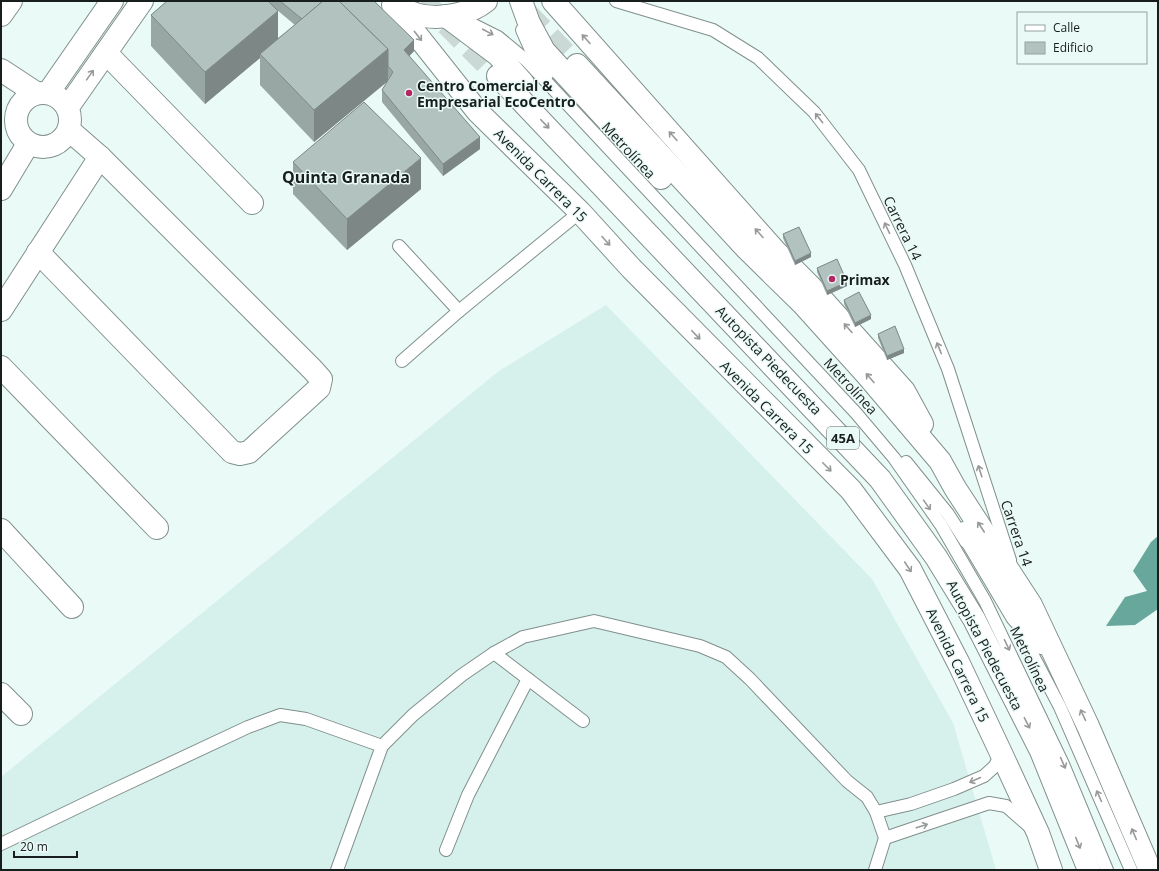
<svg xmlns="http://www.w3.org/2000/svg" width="1159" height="871" font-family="'Open Sans',sans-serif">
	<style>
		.built { fill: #d6f0eb }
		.water { fill: #67a79c }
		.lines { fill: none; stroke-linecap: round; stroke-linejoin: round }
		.trunk-tunnel { stroke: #cad9d6; stroke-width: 22; stroke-dasharray: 22 11; stroke-linecap: butt }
		.service-casing { stroke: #80908c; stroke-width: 14 }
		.minor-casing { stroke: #80908c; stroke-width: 24 }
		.tertiary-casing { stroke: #80908c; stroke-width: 24 }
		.trunk-casing { stroke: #80908c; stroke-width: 24 }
		.service { stroke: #fff; stroke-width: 12 }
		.minor { stroke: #fff; stroke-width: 22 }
		.tertiary { stroke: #fff; stroke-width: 22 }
		.trunk { stroke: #fff; stroke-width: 22 }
		.wall { fill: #99a7a4; fill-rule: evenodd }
		.shaded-wall { fill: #7d8886 }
		.building { fill: #b2c2bf; stroke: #7d8886 }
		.oneway { stroke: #979a99 }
		.poi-dot { fill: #b32864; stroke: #eafaf7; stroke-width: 1.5 }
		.labels { text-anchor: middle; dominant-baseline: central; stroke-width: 3; stroke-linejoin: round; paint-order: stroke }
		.shield { fill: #eafaf7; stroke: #57605e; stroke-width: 1 }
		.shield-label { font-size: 13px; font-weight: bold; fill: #181e1d }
		.poi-label { font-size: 14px; font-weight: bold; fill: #181e1d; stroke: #eafaf7; text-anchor: start }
		.street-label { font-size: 14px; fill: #181e1d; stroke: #eafaf7 }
		.quarter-label { font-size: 16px; font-weight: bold; fill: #181e1d; stroke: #eafaf7 }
	</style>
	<rect width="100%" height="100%" fill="#eafaf7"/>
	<polygon class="built" points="606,305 872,579 953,723 996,870 1,870 1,777 499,371"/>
	<polygon class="water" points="1158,536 1158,609 1135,625 1106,626 1125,597 1147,591 1133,571 1151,542"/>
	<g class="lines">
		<g class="trunk-tunnel">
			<polyline points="423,1 498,76"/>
			<polyline points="527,13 577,65"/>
		</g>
		<defs>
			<g id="service">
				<polyline points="616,1 713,30 758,58 814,112 859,170 905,265 948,369 1010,560"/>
				<polyline points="466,21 498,37 527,61 856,413 894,458 941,525 985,601 1063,764 1107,870"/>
				<polyline points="522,30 530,48 547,75"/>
				<polyline points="399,246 459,311 580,212"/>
				<polyline points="402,361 459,311"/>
				<polyline points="906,462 948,514 966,542"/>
				<polyline points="1019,629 1060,707 1131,870"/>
				<polyline points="494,653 583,721"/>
				<polyline points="876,812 911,804 954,789 984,776 995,766 1001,753"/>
				<polyline points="885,838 989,803 1006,806 1030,827"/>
				<polyline points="1,844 105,794 248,727 280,715 306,719 382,746 413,715 462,675 494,653 523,637 594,621 700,646 726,657 750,679 847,781 867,797 876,812 885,838 875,870"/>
				<polyline points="446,850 468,795 528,679"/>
				<polyline points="337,870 382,746"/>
			</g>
			<g id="minor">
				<polyline points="1,15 11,1"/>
				<polyline points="106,53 252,203"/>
				<polyline points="1,70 36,93"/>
				<circle cx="43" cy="120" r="27"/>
				<polyline points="48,93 112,1"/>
				<polyline points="68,107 142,1"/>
				<polyline points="1,189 28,144"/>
				<polyline points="38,252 232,452 240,454 249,452 319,388 321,379 312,369 100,157 69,130"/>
				<polyline points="1,310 100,157"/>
				<polyline points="1,367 157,528"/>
				<polyline points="1,530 72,607"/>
				<polyline points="1,694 21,714"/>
			</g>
			<g id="tertiary">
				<polyline points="393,5 478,112 580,212 631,268 851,490 910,569 959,664 1001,753 1038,833 1051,870"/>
				<path d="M394,5C403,9 414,15 424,16C444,19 470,14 486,1"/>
			</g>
			<g id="trunk">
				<polyline points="521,1 529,23 544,51 661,178"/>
				<polyline points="553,1 776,252 810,286 904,391 922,424"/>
				<polyline points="446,16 498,55 523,83"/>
				<polyline points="577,65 747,249 803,304 867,375 940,461 955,488 1031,605 1088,726 1150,870"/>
				<polyline points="498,76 880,479 936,557 974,619 1041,751 1089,870"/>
				<polyline points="967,532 1017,616 1041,643"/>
			</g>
		</defs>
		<use href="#service" class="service-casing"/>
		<use href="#minor" class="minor-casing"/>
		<use href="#tertiary" class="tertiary-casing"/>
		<use href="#trunk" class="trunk-casing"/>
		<use href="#service" class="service"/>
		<use href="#minor" class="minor"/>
		<use href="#tertiary" class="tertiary"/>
		<use href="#trunk" class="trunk"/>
	</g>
	<g class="wall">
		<path d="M167,1H374L414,51L409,56L480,149L443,176L382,102V90L389,79L388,78V81L314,142L260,85V58L205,104L151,46V15ZM277,10L295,25L278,38Z"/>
		<polygon points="293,162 421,189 347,250 293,194"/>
		<polygon points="783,234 811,257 795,265 783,238"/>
		<polygon points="817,268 847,286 827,295 817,272"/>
		<polygon points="844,300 871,319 855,327 844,304"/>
		<polygon points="878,334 904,353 887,360 878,338"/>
	</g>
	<g class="shaded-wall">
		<polygon points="278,11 278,43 260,54 260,58 205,104 205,72"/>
		<polygon points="414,40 414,51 404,62 404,50"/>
		<polygon points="388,49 388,81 314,142 314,110"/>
		<polygon points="480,137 480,149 443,176 443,164"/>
		<polygon points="421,158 421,189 347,250 347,219"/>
		<polygon points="811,253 811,257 795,265 795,261"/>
		<polygon points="847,282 847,286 827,295 827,291"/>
		<polygon points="871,315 871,319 855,327 855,323"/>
		<polygon points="904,349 904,353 887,360 887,356"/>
	</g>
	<g class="building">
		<polygon points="167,1 268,1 278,11 205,72 151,15"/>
		<polygon points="280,1 323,1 302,19"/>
		<polygon points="323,1 339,1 388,49 314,110 260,54"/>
		<polygon points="339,1 374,1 414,40 404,50 480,137 443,164 382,90 393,72 388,66 388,49"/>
		<polygon points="364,102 421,158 347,219 293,162"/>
		<polygon points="799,227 811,253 795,261 783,234"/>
		<polygon points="837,259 847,282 827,291 817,268"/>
		<polygon points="859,292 871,315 855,323 844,300"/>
		<polygon points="895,326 904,349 887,356 878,334"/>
	</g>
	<defs><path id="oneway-shaft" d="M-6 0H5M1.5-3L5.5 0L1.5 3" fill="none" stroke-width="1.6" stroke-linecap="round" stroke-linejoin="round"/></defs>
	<g class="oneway">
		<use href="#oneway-shaft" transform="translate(488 32) rotate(28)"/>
		<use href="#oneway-shaft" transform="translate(418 36) rotate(52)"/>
		<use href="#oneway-shaft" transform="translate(586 39) rotate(-132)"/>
		<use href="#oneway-shaft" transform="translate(90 75) rotate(-55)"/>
		<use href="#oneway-shaft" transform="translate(819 118) rotate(-128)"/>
		<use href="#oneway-shaft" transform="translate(545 124) rotate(46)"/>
		<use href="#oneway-shaft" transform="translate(673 136) rotate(-132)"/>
		<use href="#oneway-shaft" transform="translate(887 228) rotate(-116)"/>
		<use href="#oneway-shaft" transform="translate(759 233) rotate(-132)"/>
		<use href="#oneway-shaft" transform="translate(606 241) rotate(48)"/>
		<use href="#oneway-shaft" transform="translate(848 328) rotate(-132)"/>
		<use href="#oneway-shaft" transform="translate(696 335) rotate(46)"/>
		<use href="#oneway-shaft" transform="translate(939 348) rotate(-112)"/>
		<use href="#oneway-shaft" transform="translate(870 378) rotate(-131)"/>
		<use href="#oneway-shaft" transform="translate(827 467) rotate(45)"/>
		<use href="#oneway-shaft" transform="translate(980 471) rotate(-108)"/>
		<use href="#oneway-shaft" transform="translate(927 505) rotate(55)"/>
		<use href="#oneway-shaft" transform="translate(981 527) rotate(-123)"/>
		<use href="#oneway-shaft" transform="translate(908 567) rotate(56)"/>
		<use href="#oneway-shaft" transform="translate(1007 645) rotate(64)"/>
		<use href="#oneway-shaft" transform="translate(1083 715) rotate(-115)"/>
		<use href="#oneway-shaft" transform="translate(1027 723) rotate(63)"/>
		<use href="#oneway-shaft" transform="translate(1063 763) rotate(66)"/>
		<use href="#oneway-shaft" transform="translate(975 780) rotate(156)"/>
		<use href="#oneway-shaft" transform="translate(1099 796) rotate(-114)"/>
		<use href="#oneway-shaft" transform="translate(922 826) rotate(-18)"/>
		<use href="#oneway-shaft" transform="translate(1134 834) rotate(-113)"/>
		<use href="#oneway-shaft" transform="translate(1078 843) rotate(68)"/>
	</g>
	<g class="poi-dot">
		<circle cx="409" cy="93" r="4"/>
		<circle cx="832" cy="279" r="4"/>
	</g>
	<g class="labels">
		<rect class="shield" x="827" y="427" width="32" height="22" rx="3"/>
		<g class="shield-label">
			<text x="843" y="438">45A</text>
		</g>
		<g class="poi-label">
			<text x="417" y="85">Centro Comercial &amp;<tspan x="417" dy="16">Empresarial EcoCentro</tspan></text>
			<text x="840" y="279">Primax</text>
		</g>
		<g class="street-label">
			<text transform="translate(629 150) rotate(47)">Metrolínea</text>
			<text transform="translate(541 175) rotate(45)">Avenida Carrera 15</text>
			<text transform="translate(903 228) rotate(64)">Carrera 14</text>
			<text transform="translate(769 360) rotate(46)">Autopista Piedecuesta</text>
			<text transform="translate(851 386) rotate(47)">Metrolínea</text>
			<text transform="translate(767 407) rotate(45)">Avenida Carrera 15</text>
			<text transform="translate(1017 533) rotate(71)">Carrera 14</text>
			<text transform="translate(985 645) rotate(62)">Autopista Piedecuesta</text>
			<text transform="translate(1030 659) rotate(64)">Metrolínea</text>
			<text transform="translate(958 665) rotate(64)">Avenida Carrera 15</text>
		</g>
		<g class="quarter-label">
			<text x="346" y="177">Quinta Granada</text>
		</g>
	</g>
	<rect width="1159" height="871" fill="none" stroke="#181e1d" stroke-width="4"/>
	<rect x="1017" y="12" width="130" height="52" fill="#eafaf7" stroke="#96a2a0"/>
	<rect x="1025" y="25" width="20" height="6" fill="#ffffff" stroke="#96a2a0"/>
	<text x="1053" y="32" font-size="12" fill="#181e1d">Calle</text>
	<rect x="1025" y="42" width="20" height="12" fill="#b2c2bf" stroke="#96a2a0"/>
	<text x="1053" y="52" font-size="12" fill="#181e1d">Edificio</text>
	<path d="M14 851v6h63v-6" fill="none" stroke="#181e1d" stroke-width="2"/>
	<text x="20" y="851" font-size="12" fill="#181e1d" stroke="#eafaf7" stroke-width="3" paint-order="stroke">20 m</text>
</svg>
